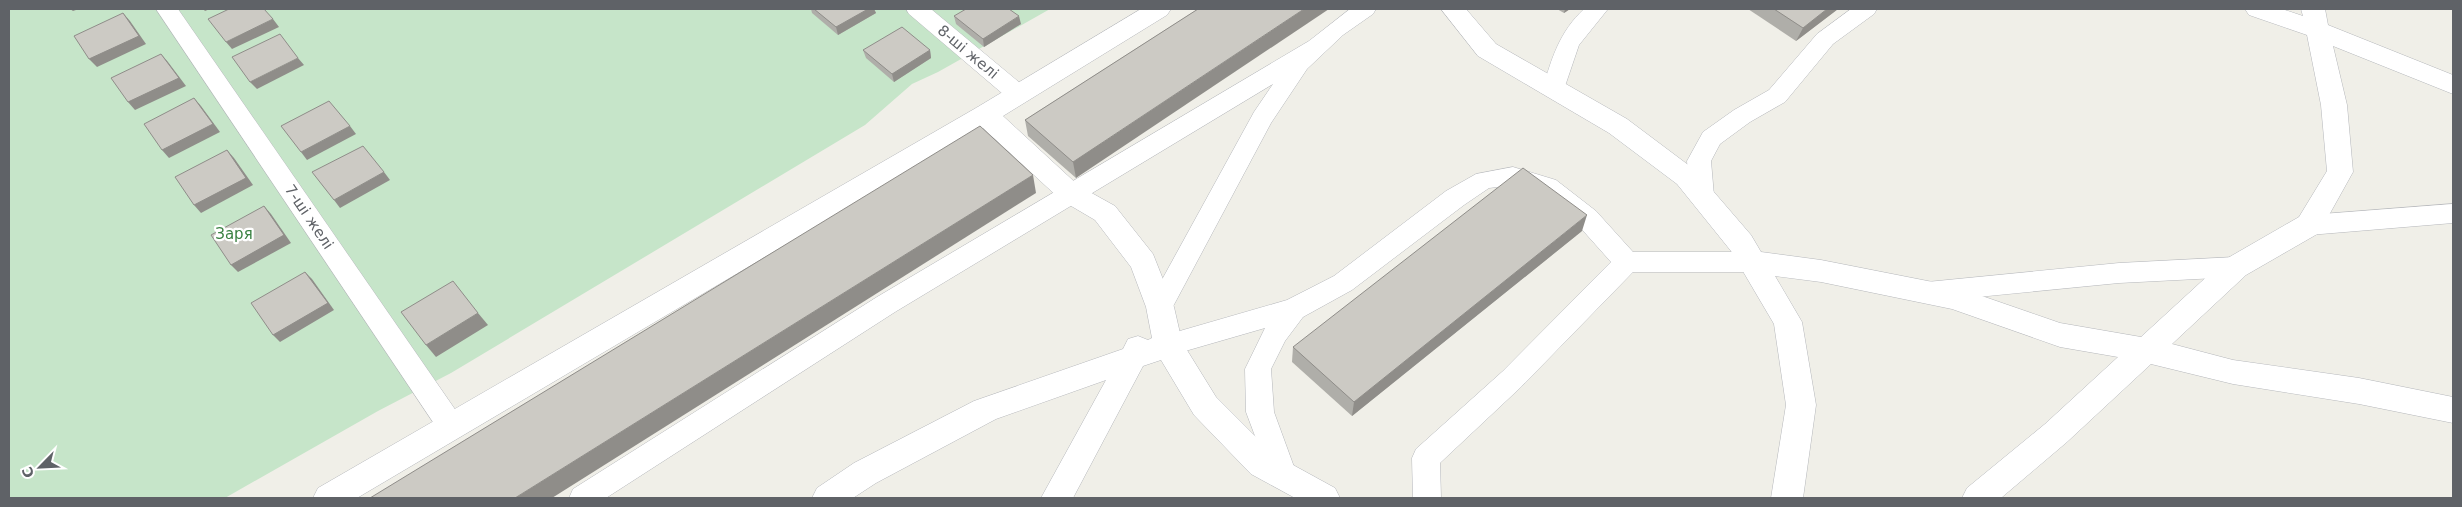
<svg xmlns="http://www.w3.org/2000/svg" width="2462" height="507" font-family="'DejaVu Sans',sans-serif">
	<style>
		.green { fill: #c6e5c9 }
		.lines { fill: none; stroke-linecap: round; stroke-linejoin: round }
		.lane-casing { stroke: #b5b7bb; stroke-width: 1 }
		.street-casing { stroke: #b5b7bb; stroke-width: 1 }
		.lane { fill: #fff; fill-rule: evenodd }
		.street { fill: #fff; fill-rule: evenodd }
		.wall { fill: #afaea9 }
		.shaded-wall { fill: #8f8d89 }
		.building { fill: #cccac4; stroke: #8f8d89 }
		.labels { text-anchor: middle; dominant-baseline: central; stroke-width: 4.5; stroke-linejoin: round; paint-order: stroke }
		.street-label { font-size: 15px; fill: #5f6267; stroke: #fff }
		.park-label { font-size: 15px; fill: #3b8243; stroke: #fff }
	</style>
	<rect width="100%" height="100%" fill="#f0efe8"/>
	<polygon class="green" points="9,9 1050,9 938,72 912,84 865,125 451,373 378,411 225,498 9,498"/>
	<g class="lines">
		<defs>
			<g id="lane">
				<polygon points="156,9 178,9 461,418 465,426 461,434 451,438 441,434"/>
				<polygon points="906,9 931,9 1026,88 1029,94 1026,100 1018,102 1010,100 909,14"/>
				<polygon points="1350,9 1376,9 1373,14 1343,35 1307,69 1271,123 1169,314 1160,318 1151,314 1147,307 1254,112 1273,84 895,312 606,498 569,498 573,489 877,297 1309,41"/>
				<path d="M1584,9H1608L1579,45L1562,95L1554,97L1546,95L1543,89C1551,59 1560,31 1584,9Z"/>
				<polygon points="1851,9 1877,9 1874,14 1833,44 1785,102 1750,122 1720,144 1711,161 1714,196 1711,203 1702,205 1693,203 1690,196 1687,161 1703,132 1734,110 1769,90 1817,34"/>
				<polygon points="1513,167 1556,180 1596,211 1633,252 1753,252 1762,255 1766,262 1762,269 1753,272 1633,272 1521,387 1440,463 1441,498 1413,498 1412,458 1416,449 1503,371 1611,262 1578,225 1538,194 1513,185 1489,188 1464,205 1352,290 1303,317 1285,341 1271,369 1274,412 1297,475 1293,484 1283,488 1273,484 1246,412 1245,369 1265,328 1168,356 1159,353 1155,345 1159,337 1287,300 1334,276 1446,191 1476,174"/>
				<polygon points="2453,204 2453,223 2309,235 2300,232 2297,225 2300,218 2309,215"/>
				<polygon points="2236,257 2245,260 2249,267 2245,274 2236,277 2119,283 1927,302 1918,299 1914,292 1918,285 1927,282 2119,263"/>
			</g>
			<g id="street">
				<polygon points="1141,9 1171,9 1167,15 1003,116 1079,186 1115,206 1153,254 1174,307 1182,342 1216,397 1273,454 1335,488 1340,498 1295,498 1251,474 1194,415 1161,360 1143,366 1073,498 1041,498 1106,380 996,419 876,483 853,498 812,498 817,488 854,463 974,401 1123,349 1128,339 1138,336 1148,340 1152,338 1146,307 1131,267 1095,220 1061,200 983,128 357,498 313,498 318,488 976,108"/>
				<polygon points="1441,9 1466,9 1496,44 1627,119 1695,170 1751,235 1761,252 1821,260 1953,286 2060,323 2141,337 2226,259 2299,217 2327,171 2321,105 2307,35 2249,15 2245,9 2282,9 2303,16 2301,9 2325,9 2328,25 2453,75 2453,94 2333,46 2347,105 2353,172 2319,233 2246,275 2172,344 2233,360 2359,378 2453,397 2453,423 2359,404 2233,384 2151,364 2067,442 2001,498 1962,498 1967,488 2045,424 2118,357 2060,347 1952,309 1821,282 1775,276 1802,322 1816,405 1803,498 1771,498 1786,405 1774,324 1731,251 1677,184 1609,133 1478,56"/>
			</g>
		</defs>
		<use href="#lane" class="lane-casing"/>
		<use href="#street" class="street-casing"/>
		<use href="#lane" class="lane"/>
		<use href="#street" class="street"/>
	</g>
	<g class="wall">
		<polygon points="811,9 874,9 876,13 838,35 812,13"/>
		<polygon points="1198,9 1076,178 1028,136 1025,120"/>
		<polygon points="1557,9 1570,9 1564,13"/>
		<polygon points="1748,9 1838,9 1796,41"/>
		<polygon points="954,16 1021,24 984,47 956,24"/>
		<polygon points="863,50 930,50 931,58 894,82 866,58"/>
		<polygon points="1582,231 1352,416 1292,362 1293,347"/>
	</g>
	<g class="shaded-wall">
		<polygon points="70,9 79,9 73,11"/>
		<polygon points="203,9 210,9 205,11"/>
		<polygon points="868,9 874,9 876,13 838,35 836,27"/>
		<polygon points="1304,9 1329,9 1076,178 1073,162"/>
		<polygon points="1565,9 1570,9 1564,13"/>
		<polygon points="1827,9 1838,9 1796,41 1803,28"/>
		<polygon points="123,13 130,21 146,44 97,67 89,59"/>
		<polygon points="1019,16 1021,24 984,47 983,39"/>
		<polygon points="273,19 279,27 232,49 226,42"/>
		<polygon points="930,50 931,58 894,82 892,74"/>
		<polygon points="161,54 168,62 186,86 135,110 128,102"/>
		<polygon points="298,58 304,65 257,89 250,82"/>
		<polygon points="194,98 201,106 220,132 169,158 162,150"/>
		<polygon points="350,126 356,134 307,160 301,152"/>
		<polygon points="227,150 234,158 253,185 201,213 194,205"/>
		<polygon points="384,172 390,180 340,208 334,200"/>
		<polygon points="1033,175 1036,193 552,498 515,498"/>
		<polygon points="264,206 271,214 291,243 238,272 231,265"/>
		<polygon points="1587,215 1582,231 1352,416 1354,402"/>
		<polygon points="305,272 312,279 334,310 280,342 273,335"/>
		<polygon points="478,313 488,325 436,357 426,345"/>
	</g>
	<g class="building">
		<polygon points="229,9 264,9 273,19 226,42 208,19"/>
		<polygon points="814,9 868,9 836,27"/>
		<polygon points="966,9 1009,9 1019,16 983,39 954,16"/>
		<polygon points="1198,9 1304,9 1073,162 1025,120"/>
		<polygon points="1774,9 1827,9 1803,28"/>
		<polygon points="123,13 139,36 89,59 74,36"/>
		<polygon points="902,27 930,50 892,74 863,50"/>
		<polygon points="280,34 298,58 250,82 232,57"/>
		<polygon points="161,54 179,78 128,102 111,78"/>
		<polygon points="194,98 213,124 162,150 144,124"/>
		<polygon points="329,101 350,126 301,152 281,126"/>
		<polygon points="980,126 1033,175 515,498 370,498"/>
		<polygon points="363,146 384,172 334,200 312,172"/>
		<polygon points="227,150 246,178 194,205 175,177"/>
		<polygon points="1523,168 1587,215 1354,402 1293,347"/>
		<polygon points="264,206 284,235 231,265 211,235"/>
		<polygon points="305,272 328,303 273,335 251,303"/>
		<polygon points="453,281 478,313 426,345 401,312"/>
	</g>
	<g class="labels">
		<g class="street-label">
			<text transform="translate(968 52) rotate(40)">8-ші желі</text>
			<text transform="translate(309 217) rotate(56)">7-ші желі</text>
		</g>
		<g class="park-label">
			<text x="234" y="234">Заря</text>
		</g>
	</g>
	<rect width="2462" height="507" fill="none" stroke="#5f6267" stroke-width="20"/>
	<g transform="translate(40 467) rotate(246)" stroke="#ffffff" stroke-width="4" paint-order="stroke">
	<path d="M0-4L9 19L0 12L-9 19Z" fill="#5f6267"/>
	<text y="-8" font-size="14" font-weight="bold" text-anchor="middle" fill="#5f6267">С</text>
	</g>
</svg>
